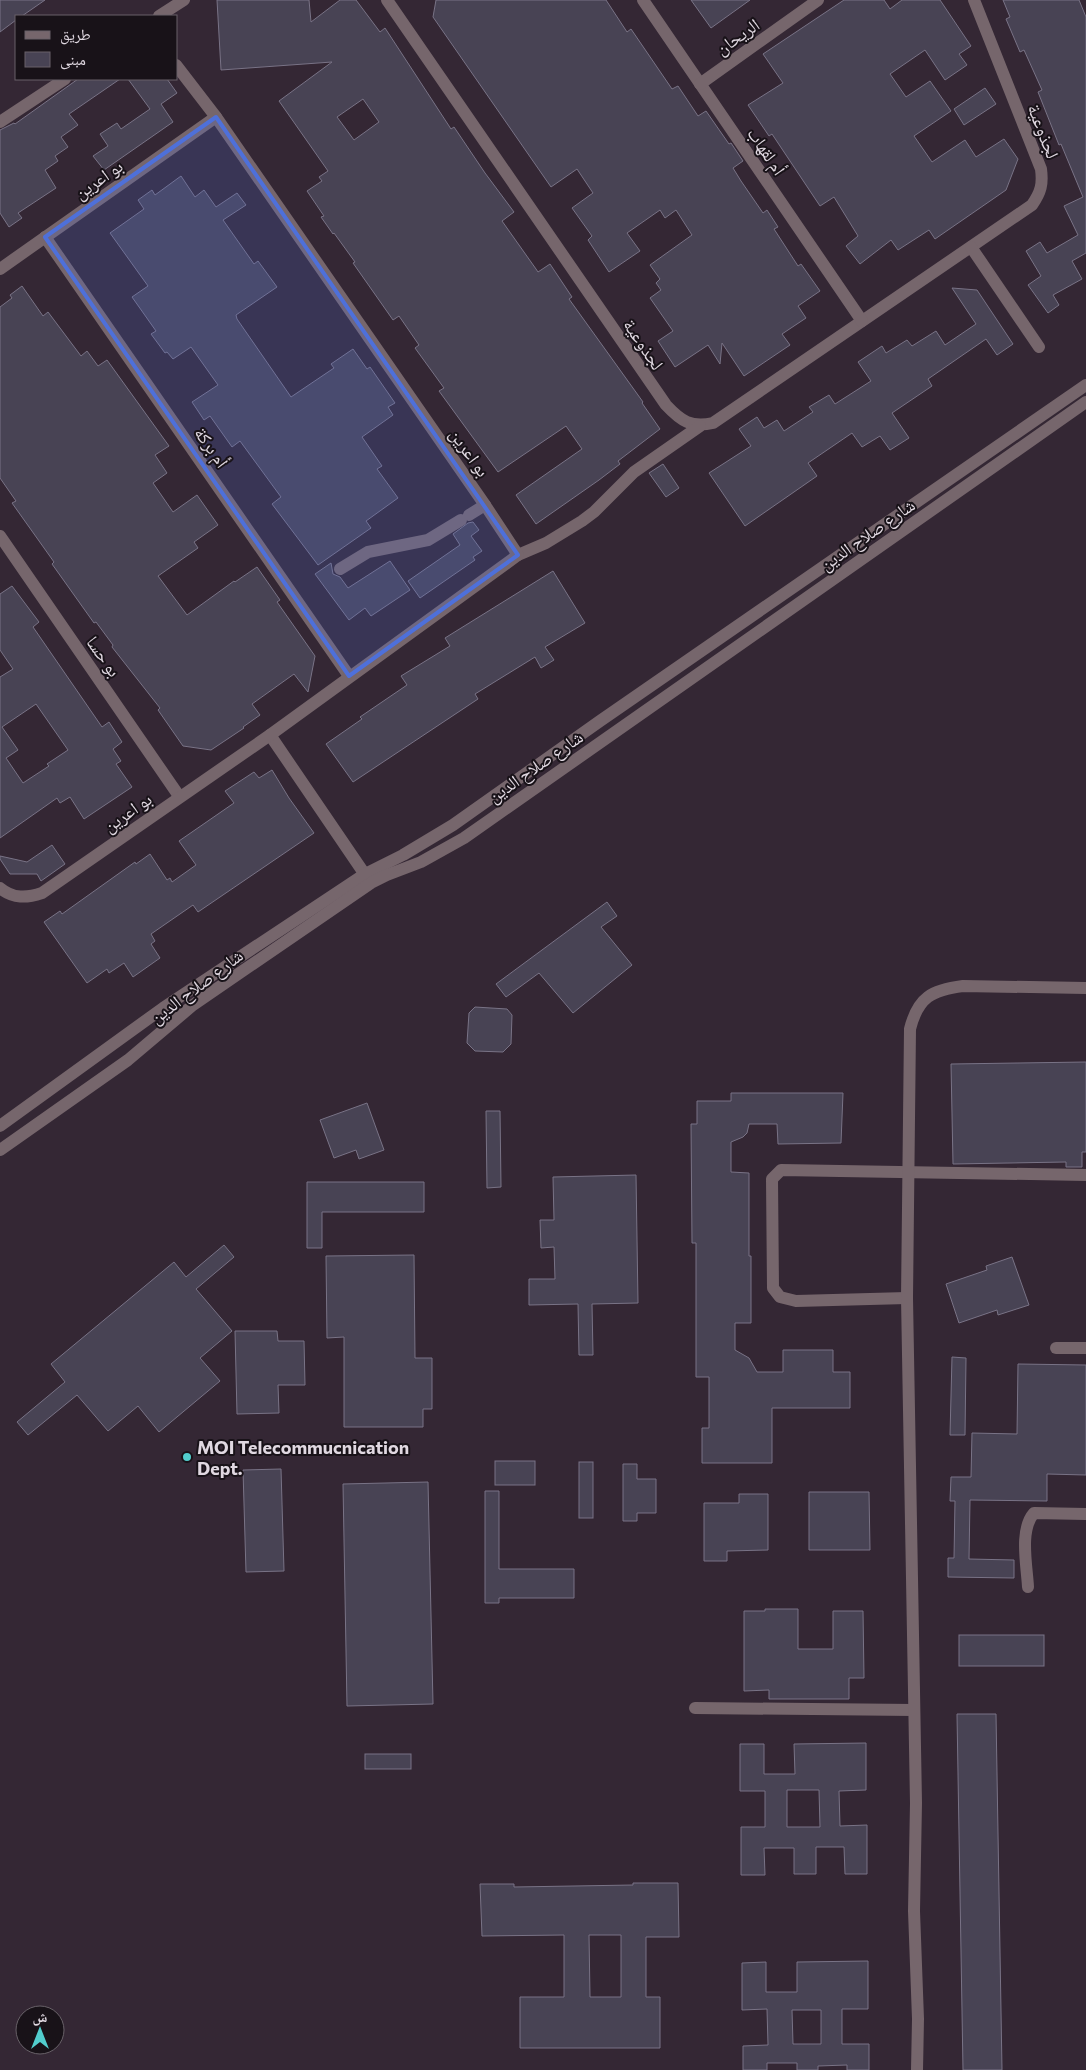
<svg xmlns="http://www.w3.org/2000/svg" width="1086" height="2070" font-family="Commissioner,'Noto Naskh Arabic',sans-serif">
	<style>
		.building { fill: #484354; stroke: #797386; fill-rule: evenodd }
		.lines { fill: none; stroke-linecap: round; stroke-linejoin: round }
		.minor { stroke: #76666c; stroke-width: 12 }
		.marked { fill: #4e70da; fill-opacity: 0.2; stroke: #4e70da; stroke-width: 4; stroke-linejoin: round }
		.poi-dot { fill: #52cdcd; stroke: #181218; stroke-width: 2 }
		.labels { text-anchor: middle; dominant-baseline: central; stroke-width: 4; stroke-linejoin: round; paint-order: stroke }
		.street-label { font-size: 18px; fill: #e0d8e1; stroke: #181218 }
		.poi-label { font-size: 18px; font-weight: bold; fill: #e0d8e1; stroke: #181218; text-anchor: start }
	</style>
	<rect width="100%" height="100%" fill="#342734"/>
	<g class="building">
		<polygon points="0,0 45,0 22,16 16,16 16,20 0,32"/>
		<path d="M217,0H309L311,22L340,0H356L380,32L385,28L451,129L454,127L485,173L514,212L502,221L536,269L538,272L550,264L572,297L569,299L643,402L642,403L660,429L618,461L620,464L599,480L536,524L516,495L582,449L566,426L498,472L439,391L444,388L415,348L419,345L399,316L393,320L353,263L355,262L334,233L333,234L321,217L324,216L307,191L322,181L319,177L328,171L279,101L332,62L221,70ZM363,99L379,122L354,140L337,117Z"/>
		<polygon points="436,0 606,0 627,32 631,29 672,89 678,86 698,116 706,111 729,144 731,143 743,161 733,168 741,181 763,213 767,210 778,227 774,229 798,266 801,264 820,291 798,306 806,318 782,334 790,345 744,376 722,343 720,364 708,345 675,367 658,341 673,331 650,298 661,290 656,283 660,279 650,265 692,235 676,210 665,218 660,210 627,233 640,251 609,272 588,240 592,236 572,208 593,193 577,169 551,187 433,17"/>
		<polygon points="691,0 750,0 711,28"/>
		<polygon points="844,0 884,0 890,9 902,0 940,0 971,46 959,54 967,65 945,80 925,50 890,74 906,97 930,81 951,111 914,136 932,162 965,140 976,157 1004,139 1018,159 1006,190 935,239 929,230 898,250 891,240 860,264 846,246 858,236 834,197 820,206 772,134 769,136 748,105 783,83 763,54"/>
		<polygon points="1003,0 1079,0 1086,17 1086,253 1072,261 1082,279 1053,295 1059,305 1048,313 1028,285 1041,276 1026,251 1040,242 1047,253 1078,235 1064,206 1083,197 1061,144 1059,145 1038,92 1042,90 1024,50 1020,52 1006,19 1010,17"/>
		<polygon points="78,79 120,79 69,114 78,125 61,137 68,147 55,156 58,161 45,170 56,188 18,213 22,218 9,227 0,213 0,130 14,123 15,124"/>
		<polygon points="128,79 167,79 177,93 161,104 173,122 104,170 93,156 108,146 100,134 117,123 121,129 150,109"/>
		<polygon points="985,88 996,104 964,125 954,109"/>
		<polygon points="181,176 195,197 204,190 216,207 237,193 246,205 223,220 254,264 258,261 277,287 236,315 237,319 291,397 334,368 331,364 353,349 367,369 370,367 395,403 388,407 393,415 362,437 382,466 377,469 398,498 366,521 371,528 318,565 272,504 281,497 240,441 232,447 210,416 204,420 192,402 218,385 191,347 173,359 167,352 165,353 151,334 156,331 132,297 148,286 110,233 144,209 138,200 152,190 155,195"/>
		<polygon points="22,286 43,316 48,312 81,356 87,351 98,366 107,360 169,446 155,455 167,473 153,483 173,512 197,495 218,525 194,542 198,548 158,576 187,615 234,581 235,582 257,567 280,600 277,602 315,656 308,692 294,674 252,704 260,715 243,727 244,728 211,750 183,746 158,710 160,708 112,647 113,645 96,622 94,623 52,564 54,562 12,503 16,501 0,478 0,307 12,298 10,295"/>
		<polygon points="952,288 977,290 1013,344 997,355 986,339 928,379 932,386 892,413 909,438 890,450 880,436 862,447 852,433 808,463 817,476 745,526 709,473 751,446 739,429 757,417 764,428 777,420 784,431 813,412 809,407 829,395 835,404 871,381 858,362 882,346 886,353 907,340 912,346 936,331 945,345 976,324"/>
		<polygon points="663,464 679,488 666,497 649,473"/>
		<polygon points="473,522 479,530 471,536 482,551 473,557 475,560 420,598 408,581 460,545 453,534 468,523"/>
		<polygon points="390,561 410,590 371,616 365,608 349,620 315,574 331,563 333,574 340,577 348,588"/>
		<polygon points="553,571 585,623 545,647 554,660 541,668 535,657 475,694 478,699 353,782 326,744 362,719 360,717 407,685 401,676 450,646 445,638"/>
		<path d="M12,586L39,622L33,627L102,727L109,722L122,742L113,749L121,761L116,764L132,787L84,819L70,797L60,803L57,798L0,838V677L13,669L0,650V594ZM36,704L68,750L47,764L49,766L23,783L6,758L18,750L2,727Z"/>
		<polygon points="272,770 289,798 314,833 198,912 193,905 151,934 155,941 151,944 160,958 133,977 124,963 109,973 107,969 87,983 44,922 60,911 62,914 135,862 136,864 150,854 167,880 170,878 172,882 196,865 179,841 234,803 225,791 254,772 259,778"/>
		<polygon points="52,845 65,864 41,881 37,874 10,874 0,859 0,856 27,862"/>
		<polygon points="607,902 617,916 601,927 632,965 573,1013 539,973 506,997 496,984"/>
		<polygon points="475,1007 507,1009 512,1015 511,1044 503,1052 475,1051 467,1043 469,1013"/>
		<polygon points="1086,1062 1086,1152 1082,1152 1082,1167 1066,1167 1066,1162 953,1164 951,1064"/>
		<polygon points="731,1093 843,1093 841,1143 778,1144 777,1124 749,1124 747,1133 743,1137 731,1142 731,1172 749,1173 749,1256 751,1256 751,1323 735,1323 735,1350 749,1358 757,1372 783,1372 783,1350 833,1350 833,1372 850,1372 850,1408 772,1408 772,1463 702,1463 702,1428 709,1428 709,1377 696,1377 696,1243 692,1243 691,1124 697,1124 697,1101 731,1101"/>
		<polygon points="367,1103 384,1150 359,1159 356,1150 334,1158 320,1120"/>
		<polygon points="486,1111 500,1111 501,1187 487,1188"/>
		<polygon points="636,1175 638,1303 592,1304 593,1355 579,1355 578,1304 529,1305 529,1279 555,1279 554,1247 541,1248 540,1220 554,1220 553,1177"/>
		<polygon points="307,1182 424,1182 424,1212 322,1212 322,1248 307,1248"/>
		<polygon points="224,1245 234,1257 196,1289 232,1331 200,1358 220,1381 159,1432 138,1406 108,1431 77,1395 28,1435 17,1422 65,1382 51,1364 174,1262 186,1277"/>
		<polygon points="414,1255 415,1358 432,1358 432,1409 423,1409 423,1427 344,1427 344,1337 327,1338 326,1256"/>
		<polygon points="1012,1257 1029,1305 998,1315 997,1310 959,1323 946,1284 987,1270 986,1266"/>
		<polygon points="235,1331 277,1331 278,1341 304,1341 305,1385 278,1385 279,1413 237,1414"/>
		<polygon points="952,1357 966,1358 965,1435 950,1435"/>
		<polygon points="1018,1364 1086,1365 1086,1475 1047,1474 1047,1501 970,1500 969,1559 1014,1560 1014,1578 948,1577 948,1558 954,1558 955,1501 950,1501 951,1477 971,1477 972,1433 1017,1434"/>
		<rect x="495" y="1461" width="40" height="24"/>
		<rect x="579" y="1462" width="14" height="56"/>
		<polygon points="623,1464 637,1464 637,1479 656,1479 656,1513 637,1513 637,1521 623,1521"/>
		<polygon points="281,1469 284,1571 246,1572 243,1470"/>
		<polygon points="428,1482 433,1704 347,1706 343,1484"/>
		<polygon points="485,1491 499,1491 499,1569 574,1569 574,1598 499,1598 499,1603 485,1603"/>
		<polygon points="809,1492 869,1492 870,1550 809,1550"/>
		<polygon points="739,1494 768,1494 768,1550 727,1551 727,1561 704,1561 704,1503 739,1503"/>
		<polygon points="765,1609 798,1609 798,1649 833,1649 833,1611 863,1611 864,1678 849,1678 849,1699 769,1699 769,1690 744,1691 744,1611 765,1611"/>
		<rect x="959" y="1635" width="85" height="31"/>
		<polygon points="957,1714 996,1714 1002,2070 963,2070"/>
		<path d="M866,1743V1790L839,1791L840,1826L867,1825V1874H845L844,1847H816V1874H794V1848H764L765,1875H741V1827H765V1791H740V1744H764V1774H795L794,1744ZM787,1790H819L820,1827H787Z"/>
		<rect x="365" y="1754" width="46" height="15"/>
		<path d="M633,1883H678L679,1937H646V1997H660V2048H520V1997H564V1935L482,1936L480,1884H514V1887L633,1885ZM589,1935H621V1997H590Z"/>
		<path d="M868,1961V2009H842V2044H869V2070H847V2065L818,2066V2070H797V2063H767V2070H743V2046L768,2045L767,2009L742,2010V1963L766,1962V1992H797V1962ZM792,2010H821V2044H793Z"/>
	</g>
	<g class="lines">
		<g class="minor">
			<path d="M387,0L666,405C681,421 691,428 713,423L1032,205C1041,192 1043,184 1041,169L974,0"/>
			<polyline points="643,0 862,321"/>
			<polyline points="159,16 184,0"/>
			<polyline points="700,84 818,0"/>
			<polyline points="0,122 65,79"/>
			<polyline points="45,237 349,676"/>
			<polyline points="971,247 1039,347"/>
			<polyline points="0,269 216,117"/>
			<polyline points="469,515 485,505"/>
			<polyline points="0,536 179,796"/>
			<polyline points="518,555 546,543 582,521 594,512 634,472 700,426"/>
			<polyline points="340,569 368,552 428,540 461,520"/>
			<polyline points="270,735 368,879"/>
			<path d="M0,888C13,899 27,898 42,893L270,735L518,555L485,505L216,117L176,65"/>
			<polyline points="0,1126 163,1008 365,874 403,855 453,825 600,721 1086,385"/>
			<polyline points="0,1150 128,1060 193,1005 371,883 387,875 421,862 464,838 1086,402"/>
			<polyline points="907,1298 796,1301 780,1297 773,1288 772,1179 781,1170 1086,1175"/>
			<polyline points="1056,1348 1086,1348"/>
			<path d="M1028,1587C1027,1566 1019,1530 1034,1513L1086,1514"/>
			<polyline points="695,1708 914,1710"/>
			<path d="M917,2070L918,2019L914,1911L916,1803L907,1298L910,1029C918,997 932,990 963,986L1086,988"/>
		</g>
	</g>
	<path class="marked" d="M216,117L518,555L349,676L45,237Z"/>
	<circle class="poi-dot" cx="187" cy="1457" r="5"/>
	<g class="labels">
		<g class="street-label">
			<text transform="translate(737 36) rotate(-35)">الريحان</text>
			<text transform="translate(1044 131) rotate(69)">لجذوعية</text>
			<text transform="translate(767 151) rotate(56)">أم لقهاب</text>
			<text transform="translate(98 179) rotate(-35)">بو اعرين</text>
			<text transform="translate(644 344) rotate(56)">لجذوعية</text>
			<text transform="translate(212 447) rotate(55)">أم بركة</text>
			<text transform="translate(470 452) rotate(55)">بو اعرين</text>
			<text transform="translate(867 534) rotate(-35)">شارع صلاح الدين</text>
			<text transform="translate(104 656) rotate(55)">بو حسا</text>
			<text transform="translate(535 766) rotate(-35)">شارع صلاح الدين</text>
			<text transform="translate(127 812) rotate(-35)">بو اعرين</text>
			<text transform="translate(196 986) rotate(-37)">شارع صلاح الدين</text>
		</g>
		<g class="poi-label">
			<text x="197" y="1447">MOI Telecommucnication<tspan x="197" dy="21">Dept.</tspan></text>
		</g>
	</g>
	<rect x="15" y="15" width="162" height="65" fill="#181218" stroke="#686168"/>
	<rect x="25" y="31" width="25" height="8" fill="#76666c" stroke="#686168"/>
	<text x="60" y="40" font-size="15" fill="#e0d8e1">طريق</text>
	<rect x="25" y="52" width="25" height="15" fill="#484354" stroke="#686168"/>
	<text x="60" y="65" font-size="15" fill="#e0d8e1">مبنى</text>
	<g transform="translate(40 2030)"><circle r="24" fill="#181218" stroke="#686168"/>
	<path d="M0-4L9 19L0 12L-9 19Z" fill="#52cdcd"/>
	<text y="-8" font-size="14" font-weight="bold" text-anchor="middle" fill="#e0d8e1">ش</text>
	</g>
</svg>
